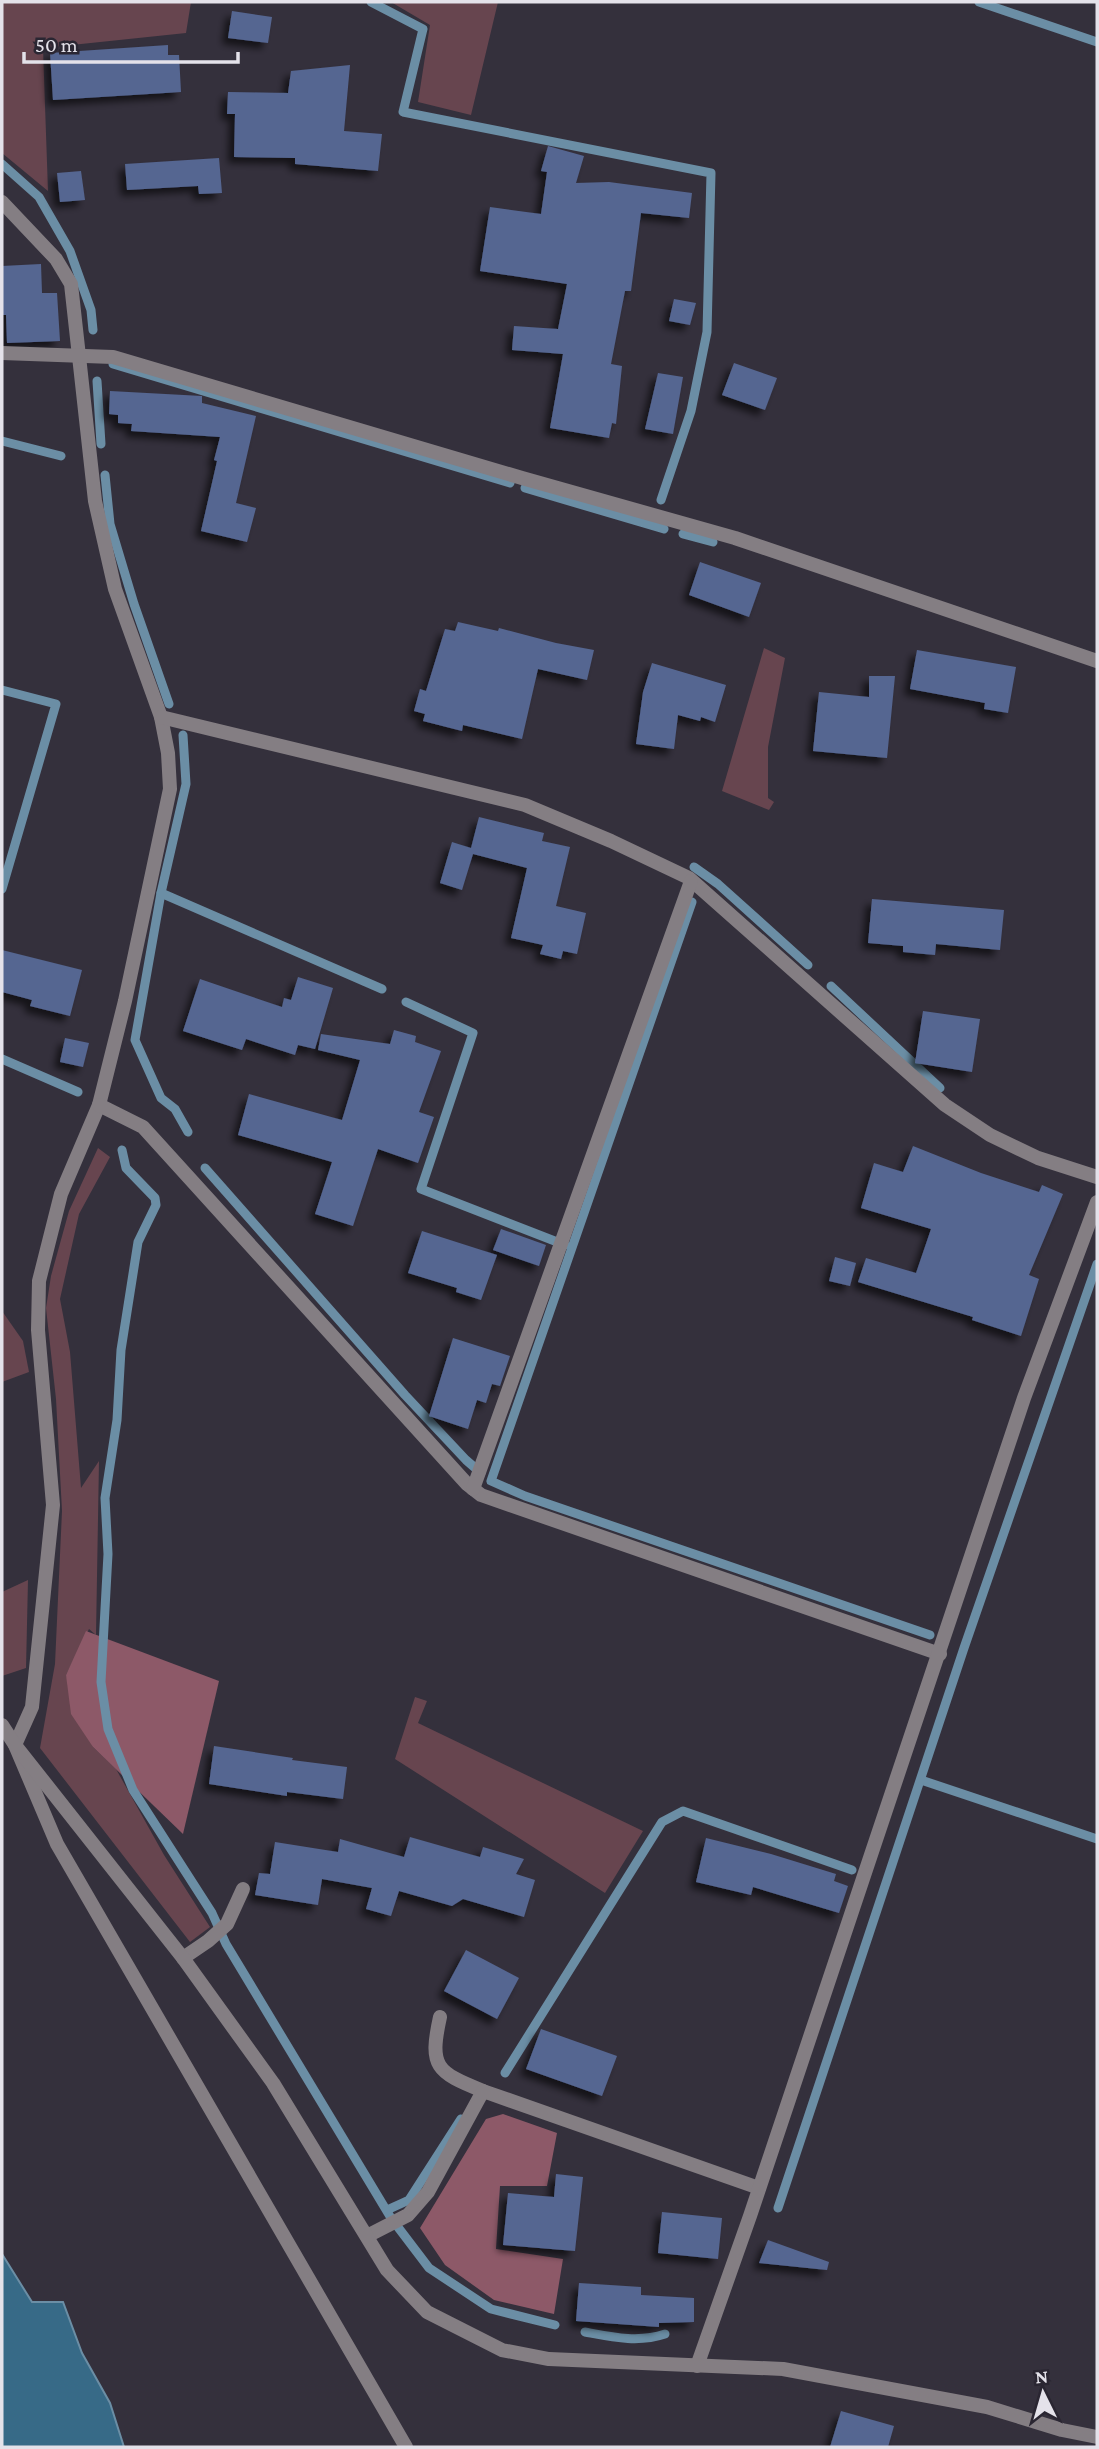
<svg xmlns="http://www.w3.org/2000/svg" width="1099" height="2449" font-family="'Crimson Pro',serif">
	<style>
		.green { fill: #67454f }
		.forest { fill: #8d5968 }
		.water { fill: #376a87; stroke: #6b8ea5; stroke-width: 2 }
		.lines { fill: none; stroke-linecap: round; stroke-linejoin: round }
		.stream { stroke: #6b8ea5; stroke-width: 9 }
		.building { fill: #556691; filter: url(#shadow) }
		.minor { stroke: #847e83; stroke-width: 14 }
		.tertiary { stroke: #847e83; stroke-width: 14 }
	</style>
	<defs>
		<filter id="shadow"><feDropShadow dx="-6" dy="6" stdDeviation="3.5" flood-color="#0009"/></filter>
	</defs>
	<rect width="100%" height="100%" fill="#34303c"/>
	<g class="green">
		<polygon points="2,2 191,2 186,33 43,48 48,191 2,153"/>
		<polygon points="391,2 498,2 471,115 418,102 430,25"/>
		<polygon points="764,648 785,658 768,747 768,798 774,802 769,810 722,791"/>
		<polygon points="98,1148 110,1157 79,1214 60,1299 70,1352 81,1488 99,1461 96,1635 89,1629 66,1675 93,1747 116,1769 164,1855 210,1927 190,1942 40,1748 55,1664 62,1511 56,1399 46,1308 51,1276 69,1211"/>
		<polygon points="2,1311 23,1341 29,1372 2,1382"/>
		<polygon points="28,1580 26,1668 2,1676 2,1592"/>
		<polygon points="415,1697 427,1701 418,1723 643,1831 605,1893 395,1759"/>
	</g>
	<g class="forest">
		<polygon points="86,1631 219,1681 183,1834 93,1747 71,1714 66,1675"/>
		<polygon points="503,2114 557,2133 547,2186 500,2186 496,2249 563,2259 554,2314 494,2300 445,2265 420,2228 486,2119"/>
	</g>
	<polygon class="water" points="2,2254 32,2302 63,2302 82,2353 110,2403 124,2447 2,2447"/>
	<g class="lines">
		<g class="stream">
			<polyline points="371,2 423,29 403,112 711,173 707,332 691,411 661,500"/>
			<polyline points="979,2 1097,42"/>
			<polyline points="2,164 39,197 70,251 91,310 93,330"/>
			<polyline points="113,364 510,483"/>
			<polyline points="97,381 101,444"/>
			<polyline points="2,441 61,456"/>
			<polyline points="105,475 110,524 134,604 169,704"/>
			<polyline points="525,488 664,529"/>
			<polyline points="683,534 713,542"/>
			<polyline points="2,690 56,704 2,889"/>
			<polyline points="183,735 186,784 161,893 135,1040 161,1098 175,1109 188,1132"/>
			<polyline points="694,867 718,884 808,965"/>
			<polyline points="161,893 382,989"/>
			<polyline points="692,902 491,1481 525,1496 930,1635"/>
			<polyline points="831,986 940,1088"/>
			<polyline points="406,1002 473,1033 421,1189 565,1245"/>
			<polyline points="2,1059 78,1092"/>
			<polyline points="122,1150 126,1168 155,1198 156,1205 138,1242 121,1350 117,1420 105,1498 108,1554 101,1682 108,1729 133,1790 212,1913 226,1944 391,2218 429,2268 491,2309 555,2325"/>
			<polyline points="205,1168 405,1395 466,1460 481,1473"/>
			<polyline points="921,1780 1097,1839"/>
			<polyline points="505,2073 662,1822 683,1811 852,1870"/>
			<polyline points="778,2208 964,1648 1097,1264"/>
			<polyline points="387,2210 409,2200 461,2119"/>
			<path d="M585,2332C612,2337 638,2343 665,2334"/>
		</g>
	</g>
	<g class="building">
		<polygon points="232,11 272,17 268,43 228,38"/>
		<polygon points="168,45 168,55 179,55 181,92 53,100 50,53"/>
		<polygon points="350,65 344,131 382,134 378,171 295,164 295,158 234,157 235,114 227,114 228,92 288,93 291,71"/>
		<polygon points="548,146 584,156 576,183 609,182 692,193 689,218 641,213 631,291 625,291 611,364 622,366 616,424 612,423 609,438 550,428 563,354 512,350 514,326 558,329 567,284 480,271 490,207 541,214 547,172 541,171"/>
		<polygon points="219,158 222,193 199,194 198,186 127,190 125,164"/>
		<polygon points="81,171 85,200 60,202 57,173"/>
		<polygon points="41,264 42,293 57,293 60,341 7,343 6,315 2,315 2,266"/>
		<polygon points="674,299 696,303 690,325 669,321"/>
		<polygon points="734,363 777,378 765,410 722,395"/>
		<polygon points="658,373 683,377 673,434 645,429"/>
		<polygon points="110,391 202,396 202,403 256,416 236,503 256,508 247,542 201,531 217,461 214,460 220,437 131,431 132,424 118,423 118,415 109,414"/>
		<polygon points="700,562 761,583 749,617 689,595"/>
		<polygon points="458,622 498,631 499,628 556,643 594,650 587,680 538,669 522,739 463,725 462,731 423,721 425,714 414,711 420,689 426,691 445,629 455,631"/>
		<polygon points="917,650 1016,667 1008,713 984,709 985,703 910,689"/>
		<polygon points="652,663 726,685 715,722 701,717 700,721 678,715 674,749 636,744 643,692"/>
		<polygon points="869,676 895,676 887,758 813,751 819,692 869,697"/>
		<polygon points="479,817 544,833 542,841 570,847 556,906 586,913 577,954 563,951 561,959 540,954 543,945 511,938 527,868 473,854 462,890 440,883 452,842 471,848"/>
		<polygon points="872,899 1004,910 1000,950 936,944 935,955 903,952 903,946 868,943"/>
		<polygon points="2,950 82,970 70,1016 30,1006 32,1000 2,992"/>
		<polygon points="298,977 333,988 315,1049 298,1045 295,1055 246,1039 242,1050 183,1031 200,979 282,1007 284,998 291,1000"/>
		<polygon points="923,1011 980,1019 972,1072 915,1063"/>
		<polygon points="394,1030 416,1036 415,1042 441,1051 419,1112 434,1117 418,1163 378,1149 353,1226 315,1214 332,1162 238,1135 249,1094 342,1120 360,1060 318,1050 321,1034 390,1044"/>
		<polygon points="65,1038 89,1043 83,1067 60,1062"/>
		<polygon points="913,1146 981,1173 1039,1192 1042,1185 1063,1194 1029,1275 1039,1279 1021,1336 972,1320 973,1317 858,1282 866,1258 916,1273 931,1229 861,1208 874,1163 903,1172"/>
		<polygon points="501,1229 546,1245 539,1266 493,1250"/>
		<polygon points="422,1231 497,1255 481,1300 456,1292 457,1288 408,1273"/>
		<polygon points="835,1257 856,1263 850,1286 829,1281"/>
		<polygon points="453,1338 510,1356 500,1386 492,1384 486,1403 477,1400 468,1429 429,1416"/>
		<polygon points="214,1746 293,1758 292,1760 347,1767 343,1799 287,1792 287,1796 209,1784"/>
		<polygon points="410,1837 480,1857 483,1847 524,1859 516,1874 535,1880 524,1917 463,1899 452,1906 399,1891 391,1916 366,1909 372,1888 322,1879 318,1905 255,1895 259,1873 270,1874 275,1842 338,1852 340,1839 404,1857"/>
		<polygon points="706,1838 771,1854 836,1874 834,1881 848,1886 839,1913 753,1887 751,1895 696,1882"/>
		<polygon points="466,1950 519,1978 497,2019 444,1991"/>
		<polygon points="541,2029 617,2056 602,2096 526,2069"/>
		<polygon points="556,2174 583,2177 575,2251 503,2245 508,2193 554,2197"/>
		<polygon points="662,2212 722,2218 718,2259 658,2253"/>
		<polygon points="768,2240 829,2262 827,2270 759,2263"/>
		<polygon points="579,2283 641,2287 641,2295 694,2298 694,2322 659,2323 659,2327 576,2321"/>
		<polygon points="841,2411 894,2426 888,2447 830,2447"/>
	</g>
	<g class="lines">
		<g class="minor">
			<polyline points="2,202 56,259 71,284 95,501 115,589 161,717 168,753 170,789 125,1001 99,1105 61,1194 39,1281 38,1330 53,1505 32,1707 15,1745 57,1844 406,2447"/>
			<polyline points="2,353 113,357 522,478 735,538 1097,661"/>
			<polyline points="161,717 525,805 611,841 689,878 945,1105 990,1135 1038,1158 1097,1177"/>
			<polyline points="99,1105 143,1127 467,1484 481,1495 940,1654"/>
			<polyline points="473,1489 691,881"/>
			<polyline points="183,1958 208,1941 227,1924 243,1889"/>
			<path d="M440,2017C429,2067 436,2072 483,2091"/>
			<polyline points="367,2236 408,2215 428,2192 483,2091 759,2188"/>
			<polyline points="697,2366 750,2216 1024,1398 1097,1202"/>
		</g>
		<polyline class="tertiary" points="2,1725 15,1745 183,1958 273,2083 387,2270 427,2312 502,2350 549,2359 783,2369 987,2407 1062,2430 1097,2437"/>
	</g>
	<rect width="1099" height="2449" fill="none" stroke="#e4e2ea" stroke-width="7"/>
	<g transform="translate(1043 2393) rotate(355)" stroke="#2a2632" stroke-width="5" paint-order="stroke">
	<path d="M0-5L12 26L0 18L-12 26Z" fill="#e4e2ea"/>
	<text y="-10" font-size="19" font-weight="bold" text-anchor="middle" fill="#e4e2ea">N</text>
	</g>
	<path d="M24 52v10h214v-10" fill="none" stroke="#e4e2ea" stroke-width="3.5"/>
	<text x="35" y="52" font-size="21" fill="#e4e2ea" stroke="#2a2632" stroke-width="5" paint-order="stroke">50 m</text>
</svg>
